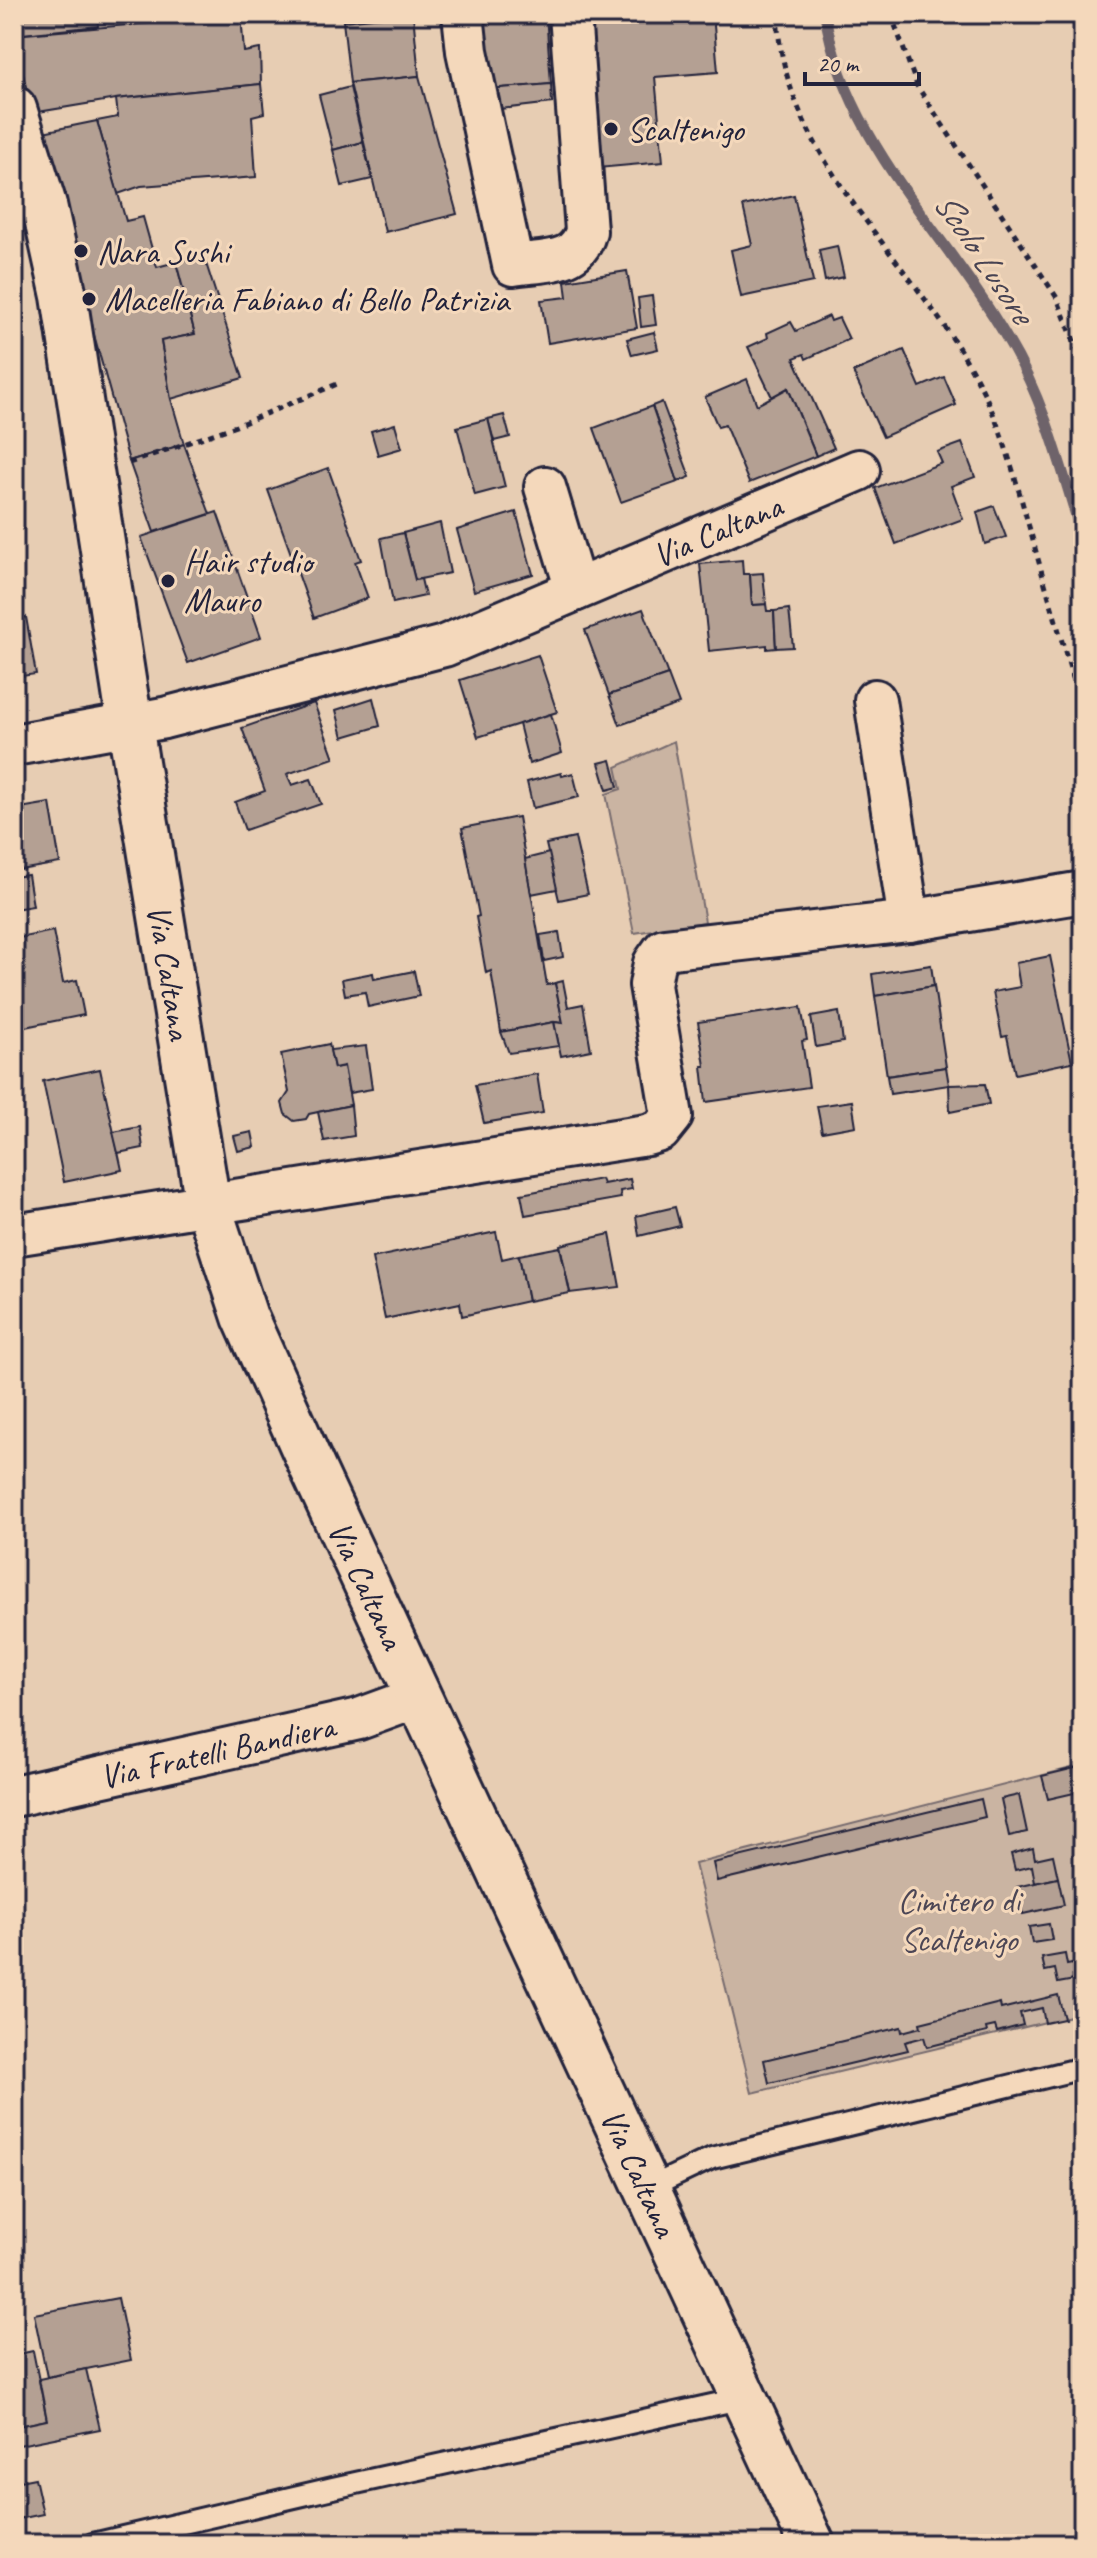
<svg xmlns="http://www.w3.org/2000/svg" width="1097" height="2558" font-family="Caveat,sans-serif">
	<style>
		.green { fill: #cab4a2; stroke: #766b6e; stroke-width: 2 }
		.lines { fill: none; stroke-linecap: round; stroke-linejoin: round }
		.stream { stroke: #6e636a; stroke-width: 11 }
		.building { fill: #b4a093; stroke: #22223b; stroke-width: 2 }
		.service-casing { stroke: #22223b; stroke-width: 26 }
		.minor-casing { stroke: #22223b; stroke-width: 46 }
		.secondary-casing { stroke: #22223b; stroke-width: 50 }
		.path { stroke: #22223b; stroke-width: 5; stroke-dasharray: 6 6; stroke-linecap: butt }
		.service { stroke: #f4d8bb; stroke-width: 20 }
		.minor { stroke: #f4d8bb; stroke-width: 40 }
		.secondary { stroke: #f4d8bb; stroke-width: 44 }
		.poi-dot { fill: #22223b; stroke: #f4d8bb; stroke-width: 3 }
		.labels { text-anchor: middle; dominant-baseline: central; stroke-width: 6; stroke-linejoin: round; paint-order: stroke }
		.poi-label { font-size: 34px; fill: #22223b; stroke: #f4d8bb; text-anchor: start }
		.street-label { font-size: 34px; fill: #22223b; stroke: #f4d8bb }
		.park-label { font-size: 34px; fill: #4c4655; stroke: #f4d8bb }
		.water-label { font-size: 36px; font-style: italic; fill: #484352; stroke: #f4d8bb }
	</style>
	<rect width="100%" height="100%" fill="#e7cdb3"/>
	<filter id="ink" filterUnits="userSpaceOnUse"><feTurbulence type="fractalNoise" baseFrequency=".0125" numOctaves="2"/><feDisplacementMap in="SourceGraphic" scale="16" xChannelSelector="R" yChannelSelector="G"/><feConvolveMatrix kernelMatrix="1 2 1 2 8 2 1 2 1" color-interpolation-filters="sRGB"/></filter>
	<g filter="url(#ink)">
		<g class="green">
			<polygon points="674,741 705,922 634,933 606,794 621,789 616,767"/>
			<polygon points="1083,1765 1083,2013 752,2093 695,1864"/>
		</g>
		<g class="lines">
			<path class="stream" d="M825,14C845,142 945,231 1008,340C1045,401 1062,471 1083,539"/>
		</g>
		<g class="building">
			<polygon points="14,14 97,14 98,26 14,35"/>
			<polygon points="413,14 419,76 350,83 343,21"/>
			<polygon points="483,14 546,14 551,84 489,89"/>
			<polygon points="612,14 713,14 718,72 655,77 663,162 598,168 585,16"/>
			<polygon points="241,15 244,52 260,49 261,84 116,99 32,113 14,35"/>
			<polygon points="419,76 457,214 385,232 350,83"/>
			<polygon points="261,84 264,113 252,116 256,177 141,186 118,194 97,121 118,117 116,99"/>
			<polygon points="551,84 552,103 492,110 489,89"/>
			<polygon points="350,87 363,142 333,150 319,95"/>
			<polygon points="97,121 126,221 143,217 157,267 176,262 195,334 161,341 171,399 184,444 129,461 38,133"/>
			<polygon points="363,142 372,179 342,186 333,150"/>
			<polygon points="794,195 813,282 741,297 731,250 752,245 743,206"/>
			<polygon points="837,246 844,277 825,281 819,250"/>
			<polygon points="203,254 243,378 171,399 161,341 195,334 176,262"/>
			<polygon points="627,271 637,328 548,343 541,300 567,297 565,281"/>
			<polygon points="652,296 656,325 641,327 638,298"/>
			<polygon points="829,316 831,321 839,318 849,339 806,359 804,354 794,358 834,448 816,456 788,388 772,397 748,347 768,338 767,333 791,322 796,331"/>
			<polygon points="654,332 658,349 632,355 627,339"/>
			<polygon points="904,350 920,387 944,377 956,405 883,437 853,372"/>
			<polygon points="747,379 757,405 788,388 816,456 749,483 725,425 718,427 705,397"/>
			<polygon points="662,402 690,477 678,482 652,406"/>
			<polygon points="652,406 678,482 621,502 594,428"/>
			<polygon points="504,415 510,437 494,441 488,419"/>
			<polygon points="488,419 505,487 475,495 457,427"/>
			<polygon points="395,424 402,448 378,455 371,431"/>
			<polygon points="962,443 975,477 951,486 963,519 896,544 875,488 942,463 937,452"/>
			<polygon points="184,444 210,514 154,532 129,461"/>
			<polygon points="328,468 361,560 355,562 368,598 314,618 268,490"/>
			<polygon points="994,506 1006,537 985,544 977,512"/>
			<polygon points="217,512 261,637 188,663 141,537"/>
			<polygon points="516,512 533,574 474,591 457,530"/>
			<polygon points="440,523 450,573 415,580 403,533"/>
			<polygon points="403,533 415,580 421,579 425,596 393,603 381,538"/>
			<polygon points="742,560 743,574 750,574 752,605 766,604 767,611 774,611 776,648 767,649 767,645 709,651 700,564"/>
			<polygon points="763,573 766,604 752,605 750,574"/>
			<polygon points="643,609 668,675 609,695 585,630"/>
			<polygon points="789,609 793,647 776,648 774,611"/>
			<polygon points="26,617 36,674 14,677 14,619"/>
			<polygon points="538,655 557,712 478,737 460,680"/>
			<polygon points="668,675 679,704 620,725 609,695"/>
			<polygon points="373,698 380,726 343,737 336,710"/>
			<polygon points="314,703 334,758 287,774 292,785 311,779 321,804 245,830 235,802 265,791 242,728"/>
			<polygon points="551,714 562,753 529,764 519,724"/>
			<polygon points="611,760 618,787 607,790 599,763"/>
			<polygon points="561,773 562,776 573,773 579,797 533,808 527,782"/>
			<polygon points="50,803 60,863 14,871 14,809"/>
			<polygon points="518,817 547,985 555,983 563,1023 554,1022 501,1032 491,971 486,973 476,917 479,916 462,828"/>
			<polygon points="575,838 588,894 559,900 546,844"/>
			<polygon points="549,853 557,889 531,894 525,859"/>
			<polygon points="28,875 33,906 14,909 14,877"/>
			<polygon points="53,931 63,983 77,980 84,1015 20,1028 14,996 14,939"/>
			<polygon points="559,932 563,957 544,961 540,935"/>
			<polygon points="1050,956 1072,1062 1015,1074 1007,1036 1002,1037 993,992 1020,987 1016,963"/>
			<polygon points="931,965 934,986 875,996 872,974"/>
			<polygon points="414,971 419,996 368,1007 365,992 345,995 342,979 373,973 374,979"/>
			<polygon points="563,981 568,1007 583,1004 591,1050 561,1056 554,1022 563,1023 555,983"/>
			<polygon points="934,986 946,1067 887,1076 875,996"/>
			<polygon points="801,1007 807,1040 802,1041 809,1087 706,1102 702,1066 705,1066 698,1022"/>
			<polygon points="839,1012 843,1042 816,1047 811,1017"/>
			<polygon points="554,1022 559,1046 509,1053 501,1032"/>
			<polygon points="329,1044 334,1068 344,1066 351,1105 309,1114 306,1119 294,1121 285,1114 282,1103 289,1092 281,1054"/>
			<polygon points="366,1046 372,1089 349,1093 344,1066 334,1068 330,1050"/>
			<polygon points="946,1067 949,1085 890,1094 887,1076"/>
			<polygon points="100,1069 122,1170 64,1182 43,1081"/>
			<polygon points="537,1074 543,1113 484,1123 475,1085"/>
			<polygon points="985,1084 989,1104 950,1112 949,1085"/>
			<polygon points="852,1101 856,1126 822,1132 817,1106"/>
			<polygon points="351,1105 354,1136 324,1141 318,1112"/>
			<polygon points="140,1127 143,1148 118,1153 113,1132"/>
			<polygon points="252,1132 255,1147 238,1151 234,1136"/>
			<polygon points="601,1179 603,1184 630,1179 632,1189 620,1191 621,1198 525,1215 521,1194"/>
			<polygon points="675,1207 680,1226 639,1236 636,1216"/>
			<polygon points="496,1232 502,1259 519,1255 528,1301 462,1316 460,1303 385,1319 372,1258"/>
			<polygon points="610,1234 620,1287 570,1293 560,1245"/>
			<polygon points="560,1247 570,1293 528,1301 519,1255"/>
			<polygon points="1083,1766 1083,1791 1048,1799 1042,1776"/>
			<polygon points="1019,1795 1027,1832 1009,1836 1001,1799"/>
			<polygon points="981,1799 985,1817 717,1881 713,1863"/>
			<polygon points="1033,1848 1035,1859 1053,1855 1058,1878 1035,1883 1032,1866 1015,1870 1011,1854"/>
			<polygon points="1058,1878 1064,1905 1023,1914 1017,1887"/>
			<polygon points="1049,1924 1052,1940 1032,1943 1029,1927"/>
			<polygon points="1065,1954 1067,1965 1077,1963 1080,1979 1058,1983 1055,1969 1045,1971 1042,1958"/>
			<polygon points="1058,1995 1064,2019 1045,2023 1042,2008 1020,2013 1023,2025 997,2032 995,2026 986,2028 987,2032 927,2047 924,2037 905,2042 908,2050 769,2083 764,2060 901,2027 902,2032 921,2027 920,2023 1000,2003 1001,2009"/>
			<polygon points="118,2298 131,2360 47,2377 34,2314"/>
			<polygon points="33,2351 47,2420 14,2427 14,2355"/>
			<polygon points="86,2369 100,2429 14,2446 14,2427 47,2420 39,2379"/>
			<polygon points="35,2478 43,2514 14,2520 14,2482"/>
		</g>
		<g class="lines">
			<defs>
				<g id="service">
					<polyline points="649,2188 712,2158 1083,2068"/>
					<polyline points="93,2544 333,2488 744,2398"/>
				</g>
				<g id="minor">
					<path d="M463,14L467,51L513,265C544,260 577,265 586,231L570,14"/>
					<polyline points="545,487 576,590"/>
					<polyline points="875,700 909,921"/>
					<path id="s1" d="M14,745L164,718L444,646L859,470"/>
					<polyline points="14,1235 647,1135 660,1131 672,1116 650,985 654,963 664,949 909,921 1083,892"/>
					<path id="s2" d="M14,1796L359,1719L419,1697"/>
				</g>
				<g id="secondary">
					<path id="s3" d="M14,109L44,205L64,296L130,725L208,1205L245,1317L313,1469L812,2544"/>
				</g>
			</defs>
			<use href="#service" class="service-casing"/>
			<use href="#minor" class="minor-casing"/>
			<use href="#secondary" class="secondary-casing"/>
			<g class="path">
				<path d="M777,14C783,165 922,265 984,393C1006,439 1018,489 1032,537C1044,582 1058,627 1071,672L1083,705"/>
				<polyline points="891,14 917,86 1057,298 1083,364"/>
				<polyline points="129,463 236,426 342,382"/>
			</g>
			<use href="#service" class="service"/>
			<use href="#minor" class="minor"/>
			<use href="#secondary" class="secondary"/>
		</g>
	</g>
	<g class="poi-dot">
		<circle cx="611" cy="129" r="8"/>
		<circle cx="81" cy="251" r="8"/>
		<circle cx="89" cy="299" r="8"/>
		<circle cx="168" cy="581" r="8"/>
	</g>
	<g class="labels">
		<g class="poi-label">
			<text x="627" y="129">Scaltenigo</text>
			<text x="97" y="251">Nara Sushi</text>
			<text x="105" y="299">Macelleria Fabiano di Bello Patrizia</text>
			<text x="184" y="561">Hair studio<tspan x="184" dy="39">Mauro</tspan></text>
		</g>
		<g class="street-label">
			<text stroke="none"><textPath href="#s1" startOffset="738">Via Caltana</textPath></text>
			<text stroke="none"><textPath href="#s3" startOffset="878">Via Caltana</textPath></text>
			<text stroke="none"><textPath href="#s3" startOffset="1526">Via Caltana</textPath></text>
			<text stroke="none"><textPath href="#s2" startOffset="208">Via Fratelli Bandiera</textPath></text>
			<text stroke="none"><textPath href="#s3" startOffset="2174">Via Caltana</textPath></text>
		</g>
		<g class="park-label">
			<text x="959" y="1900">Cimitero di<tspan x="959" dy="39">Scaltenigo</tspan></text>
		</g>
		<g class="water-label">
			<text transform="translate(984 257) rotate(56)">Scolo Lusore</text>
		</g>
	</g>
	<rect width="1097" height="2558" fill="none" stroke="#f4d8bb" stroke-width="48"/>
	<rect x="24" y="24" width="1049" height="2510" fill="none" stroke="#22223b" stroke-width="3" filter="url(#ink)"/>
	<path d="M805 72v12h114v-12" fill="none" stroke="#22223b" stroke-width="4"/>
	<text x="817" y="72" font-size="24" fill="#22223b" stroke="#f4d8bb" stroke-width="6" paint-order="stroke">20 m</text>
</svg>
